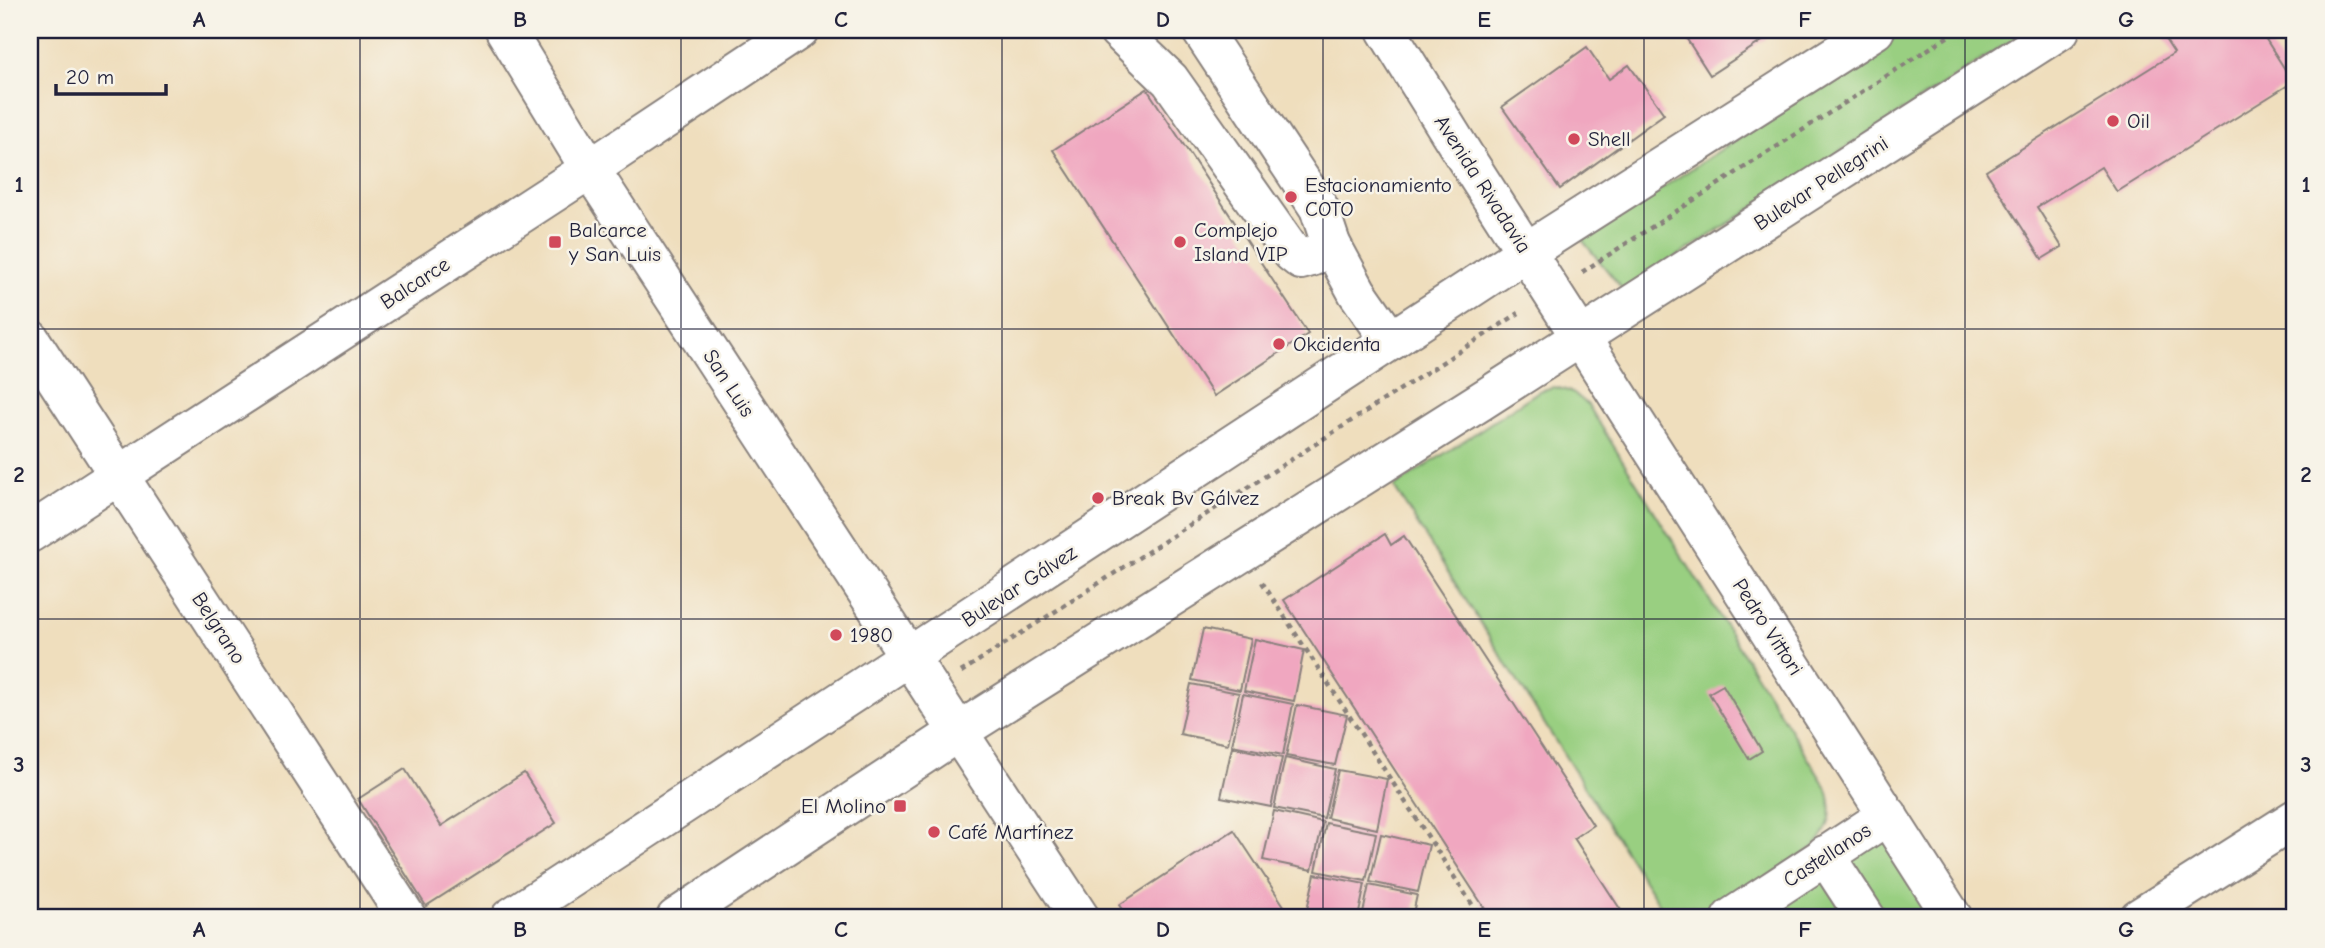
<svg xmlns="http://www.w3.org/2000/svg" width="2325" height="948" font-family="'Comic Neue',sans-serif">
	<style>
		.green { fill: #99cf81; stroke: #5e785e; stroke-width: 2 }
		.building { fill: #f0a7c0 }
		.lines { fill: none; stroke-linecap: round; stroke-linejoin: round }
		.minor-casing { stroke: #88807c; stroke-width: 42 }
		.major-casing { stroke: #88807c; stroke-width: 42 }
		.path { stroke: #88807c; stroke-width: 4.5; stroke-dasharray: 5 5; stroke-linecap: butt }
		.minor { stroke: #fff; stroke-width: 38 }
		.major { stroke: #fff; stroke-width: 38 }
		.grid { fill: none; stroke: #22223b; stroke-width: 2; stroke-opacity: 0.55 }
		.poi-dot { fill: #d1495b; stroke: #f7f3e8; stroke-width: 2.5 }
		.labels { text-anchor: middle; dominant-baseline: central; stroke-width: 5; stroke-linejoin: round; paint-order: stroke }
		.poi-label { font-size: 21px; fill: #22223b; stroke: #f7f3e8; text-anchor: start }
		.street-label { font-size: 21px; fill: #22223b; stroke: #f7f3e8 }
		.neatline { fill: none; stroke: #22223b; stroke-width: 2.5 }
		.grid-label { font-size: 23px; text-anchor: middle; font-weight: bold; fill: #22223b }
	</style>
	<rect width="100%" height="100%" fill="#f7f3e8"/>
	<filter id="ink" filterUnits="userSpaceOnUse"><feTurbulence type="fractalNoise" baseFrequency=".0143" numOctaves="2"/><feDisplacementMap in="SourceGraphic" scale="14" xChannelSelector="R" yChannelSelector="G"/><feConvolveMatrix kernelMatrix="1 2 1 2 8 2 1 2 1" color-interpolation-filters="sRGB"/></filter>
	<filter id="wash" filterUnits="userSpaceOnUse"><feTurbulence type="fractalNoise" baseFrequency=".00686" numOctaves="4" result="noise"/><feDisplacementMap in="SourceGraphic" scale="28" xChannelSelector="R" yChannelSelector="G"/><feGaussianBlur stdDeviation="1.57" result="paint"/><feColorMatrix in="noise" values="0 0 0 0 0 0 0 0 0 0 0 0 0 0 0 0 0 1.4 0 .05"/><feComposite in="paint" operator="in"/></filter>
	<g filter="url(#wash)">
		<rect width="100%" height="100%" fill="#efdebd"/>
		<g class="green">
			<polygon points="1905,30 2028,30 1624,291 1582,240"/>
			<path d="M1554,387C1569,390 1578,395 1588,405L1826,787C1835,811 1831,828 1814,847L1707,918H1668L1394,487L1539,391Z"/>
			<polygon points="1882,833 1936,918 1880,918 1841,860"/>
			<polygon points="1821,873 1850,918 1751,918"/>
		</g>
		<g id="blocks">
			<g class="building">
				<polygon points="1681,30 1779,30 1710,75"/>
				<polygon points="2159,30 2260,30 2293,82 2117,192 2101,167 2037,207 2062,247 2042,259 1986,171 2174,53"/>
				<polygon points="1587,47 1609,79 1629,65 1664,114 1560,189 1502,107"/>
				<polygon points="1147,89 1308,334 1214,396 1053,150"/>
				<polygon points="1385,534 1391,545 1404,536 1593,825 1574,838 1626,918 1491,918 1284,600"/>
				<polygon points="1203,629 1251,639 1240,690 1192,680"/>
				<polygon points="1255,639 1304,650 1294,701 1244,691"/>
				<polygon points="1191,684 1239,693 1228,744 1180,734"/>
				<polygon points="1723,685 1762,751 1749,759 1709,693"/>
				<polygon points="1243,694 1293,704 1283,755 1232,745"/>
				<polygon points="1297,705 1347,715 1335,765 1286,756"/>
				<polygon points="1232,747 1282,758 1271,807 1221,797"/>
				<polygon points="1285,758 1335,769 1324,818 1274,808"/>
				<polygon points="405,769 441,826 524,773 556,823 426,906 358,799"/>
				<polygon points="1338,770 1387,779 1377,829 1327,818"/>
				<polygon points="1274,811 1323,822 1312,870 1263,860"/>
				<polygon points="1326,823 1376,833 1366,881 1316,871"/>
				<polygon points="1234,830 1292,918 1128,918 1119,905"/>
				<polygon points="1381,834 1429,845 1418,892 1370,882"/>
				<polygon points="1315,874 1365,884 1358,918 1305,918"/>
				<polygon points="1369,885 1417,895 1412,918 1362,918"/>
			</g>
		</g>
	</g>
	<g filter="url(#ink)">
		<use href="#blocks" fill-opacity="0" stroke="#88807c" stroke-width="2"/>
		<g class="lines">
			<defs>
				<g id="minor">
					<polyline points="505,30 590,169 1080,918"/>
					<polyline points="1118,30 1170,80 1292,253 1301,260 1311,257 1331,244"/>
					<polyline points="1201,30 1319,208 1331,244 1357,292 1391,341"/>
					<polyline points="1386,30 1465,157 1953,918"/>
					<polyline points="30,339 407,918"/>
					<polyline points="30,533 590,169 799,30"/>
					<polyline points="1825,855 1866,918"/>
					<polyline points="1731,918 1888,815"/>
					<polyline points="2139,918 2295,819"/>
				</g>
				<g id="major">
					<polyline points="510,918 1526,252 1875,30"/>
					<polyline points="676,918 958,732 1481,401 2060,30"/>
				</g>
			</defs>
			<use href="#minor" class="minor-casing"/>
			<use href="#major" class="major-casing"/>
			<g class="path">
				<polyline points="1582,272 1958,30"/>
				<polyline points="1262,582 1481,918"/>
				<polyline points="961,672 1519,313"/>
			</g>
			<use href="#minor" class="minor"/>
			<use href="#major" class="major"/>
		</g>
	</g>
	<path class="grid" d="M360,30V918M681,30V918M1002,30V918M1323,30V918M1644,30V918M1965,30V918M30,329H2295M30,619H2295"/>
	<g class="poi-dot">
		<circle cx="2113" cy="121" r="7"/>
		<circle cx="1574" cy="139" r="7"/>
		<circle cx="1291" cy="197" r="7"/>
		<rect x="548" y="235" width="14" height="14" rx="3.5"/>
		<circle cx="1180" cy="242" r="7"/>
		<circle cx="1279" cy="344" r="7"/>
		<circle cx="1098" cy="498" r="7"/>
		<circle cx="836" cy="635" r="7"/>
		<rect x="893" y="799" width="14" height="14" rx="3.5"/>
		<circle cx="934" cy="832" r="7"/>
	</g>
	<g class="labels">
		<g class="poi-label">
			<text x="2127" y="121">Oil</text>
			<text x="1588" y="139">Shell</text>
			<text x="1305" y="185">Estacionamiento<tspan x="1305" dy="24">COTO</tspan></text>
			<text x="569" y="230">Balcarce<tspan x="569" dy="24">y San Luis</tspan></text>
			<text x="1194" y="230">Complejo<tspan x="1194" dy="24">Island VIP</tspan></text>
			<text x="1293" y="344">Okcidenta</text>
			<text x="1112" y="498">Break Bv Gálvez</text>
			<text x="850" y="635">1980</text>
			<text x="886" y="806" text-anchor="end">El Molino</text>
			<text x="948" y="832">Café Martínez</text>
		</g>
		<g class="street-label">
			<text transform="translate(1821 183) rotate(-33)">Bulevar Pellegrini</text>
			<text transform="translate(1483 184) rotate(57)">Avenida Rivadavia</text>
			<text transform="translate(415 283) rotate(-33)">Balcarce</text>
			<text transform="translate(729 383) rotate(57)">San Luis</text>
			<text transform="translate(1019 586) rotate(-33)">Bulevar Gálvez</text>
			<text transform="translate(1768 627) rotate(57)">Pedro Vittori</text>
			<text transform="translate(219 628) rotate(57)">Belgrano</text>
			<text transform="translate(1827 855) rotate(-33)">Castellanos</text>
		</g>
	</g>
	<rect width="2325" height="948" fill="none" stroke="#f7f3e8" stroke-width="77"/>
	<path d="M56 84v10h110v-10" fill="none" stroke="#22223b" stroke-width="3.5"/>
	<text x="66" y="84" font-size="21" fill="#22223b" stroke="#f7f3e8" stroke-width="5" paint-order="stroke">20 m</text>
	<rect x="38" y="38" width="2248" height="871" class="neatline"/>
	<g class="grid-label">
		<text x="199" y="27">A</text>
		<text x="520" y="27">B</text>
		<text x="841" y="27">C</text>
		<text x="1163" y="27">D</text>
		<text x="1484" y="27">E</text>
		<text x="1805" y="27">F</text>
		<text x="2126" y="27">G</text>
		<text x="19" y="192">1</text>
		<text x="2306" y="192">1</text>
		<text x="19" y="482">2</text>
		<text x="2306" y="482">2</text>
		<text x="19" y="772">3</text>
		<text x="2306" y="772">3</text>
		<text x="199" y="937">A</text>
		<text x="520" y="937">B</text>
		<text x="841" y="937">C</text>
		<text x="1163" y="937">D</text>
		<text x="1484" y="937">E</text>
		<text x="1805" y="937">F</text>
		<text x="2126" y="937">G</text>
	</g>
</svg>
